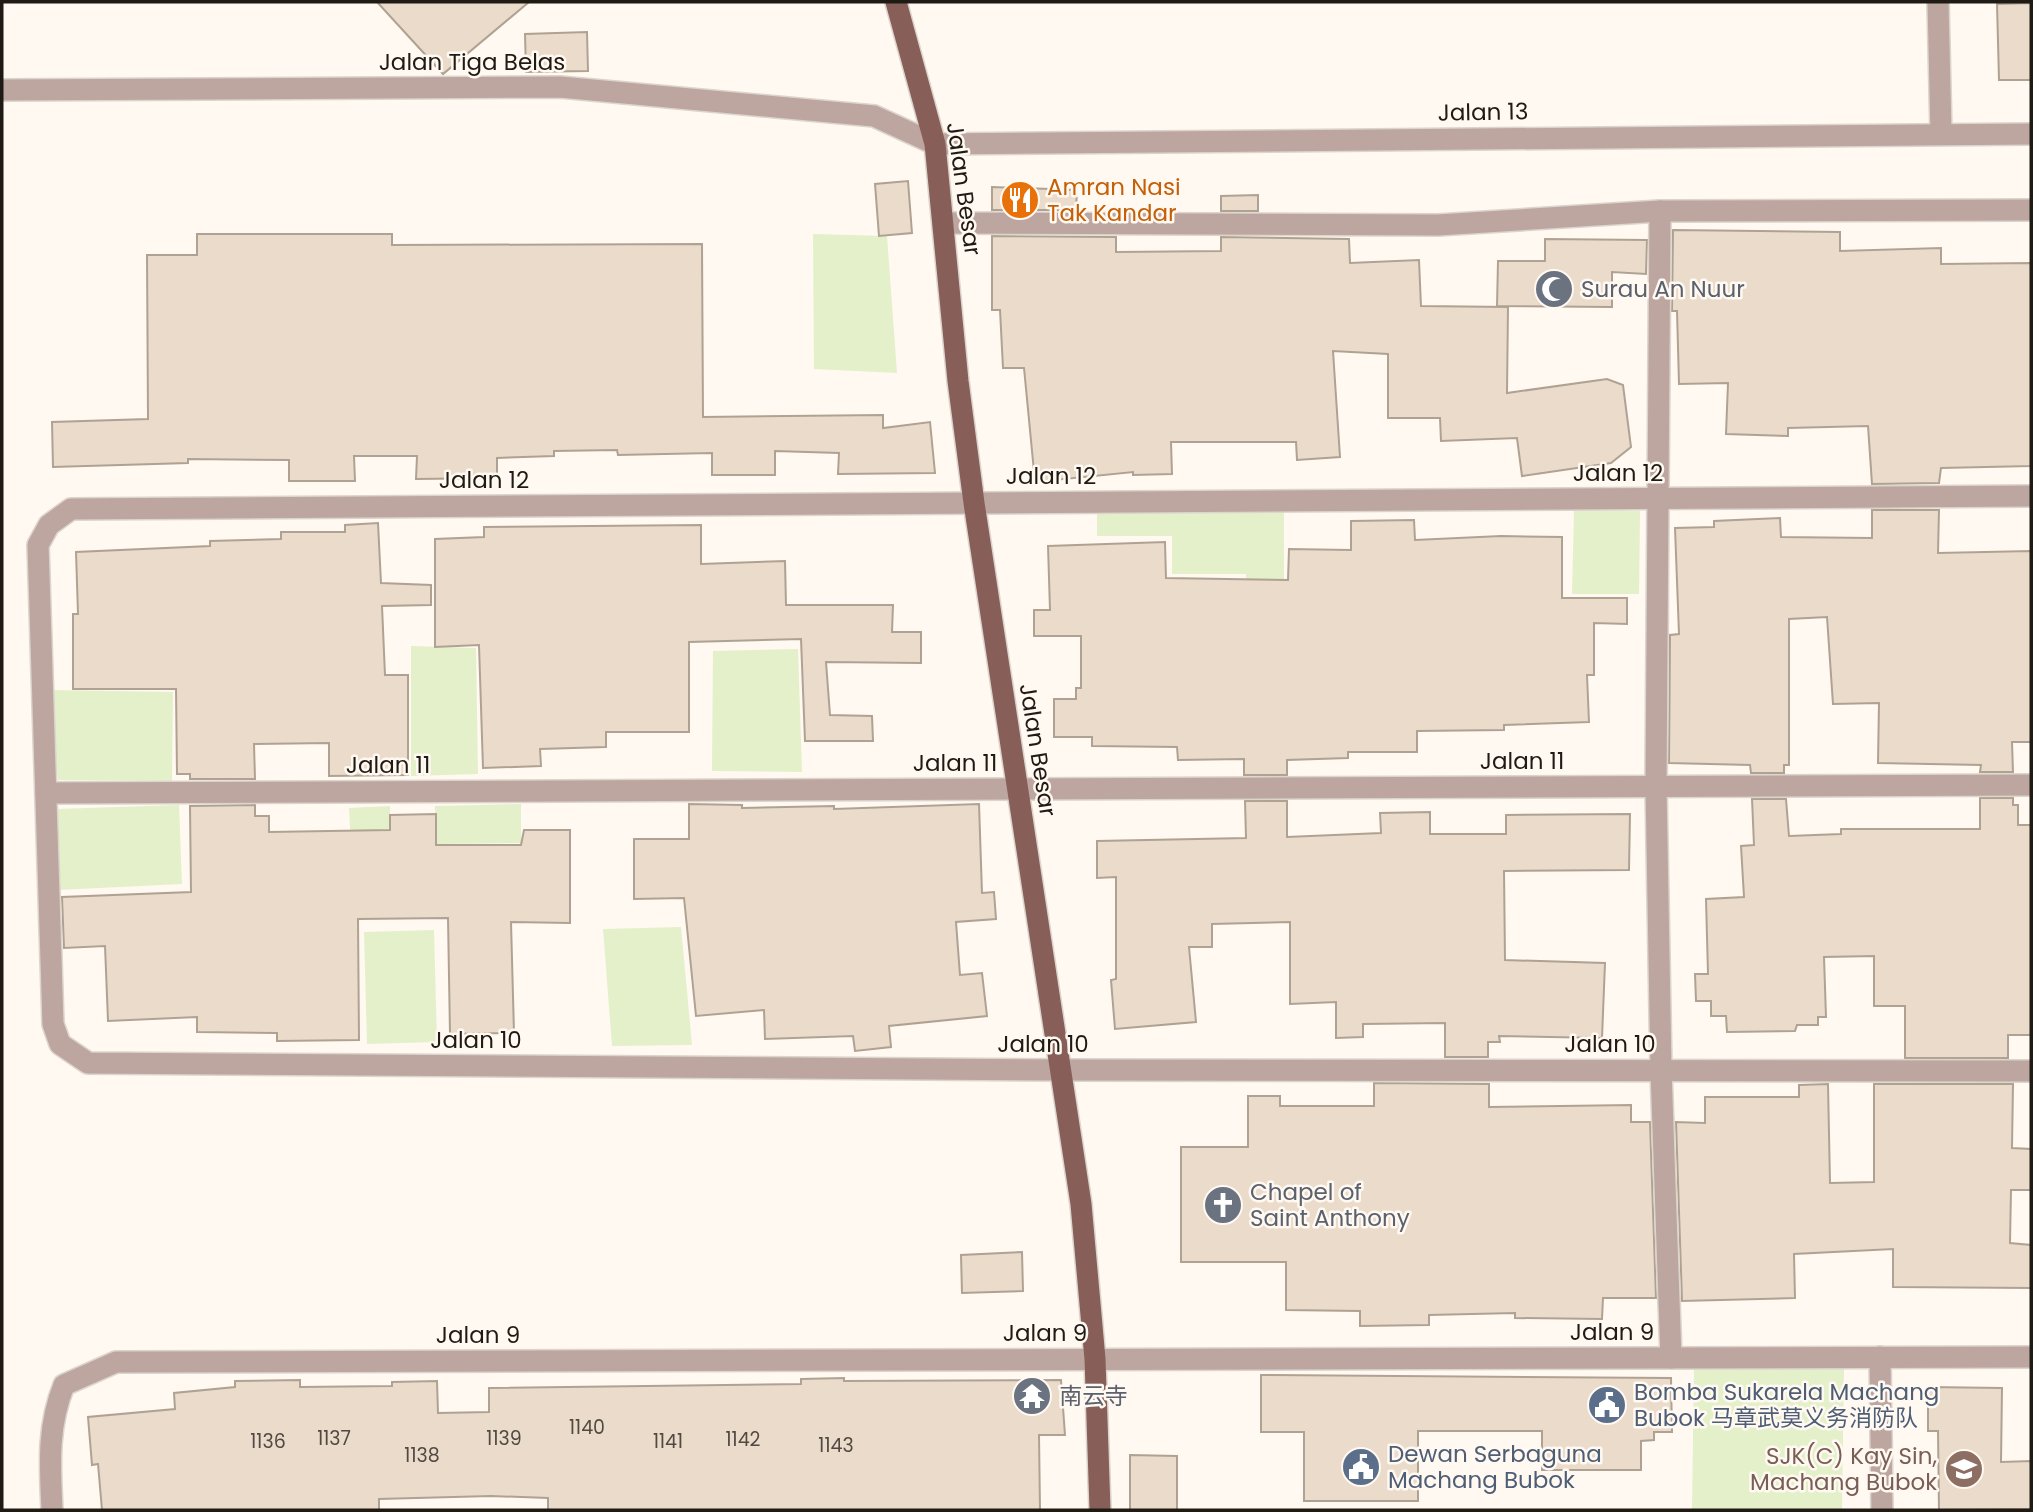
<svg xmlns="http://www.w3.org/2000/svg" width="2033" height="1512" font-family="Poppins,'Noto Sans SC',sans-serif">
	<style>
		.green { fill: #e4f0c9 }
		.building { fill: #eadbca; stroke: #b0a292; stroke-width: 2 }
		.lines { fill: none; stroke-linecap: round; stroke-linejoin: round }
		.minor-casing { stroke: #dbd5ce; stroke-width: 24 }
		.major-casing { stroke: #dbd5ce; stroke-width: 24 }
		.minor { stroke: #bda5a0; stroke-width: 21 }
		.major { stroke: #875f58; stroke-width: 21 }
		.labels { text-anchor: middle; dominant-baseline: central; stroke-width: 5; stroke-linejoin: round; paint-order: stroke }
		.number-label { font-size: 19px; fill: #524a42 }
		.street-label { font-size: 23px; fill: #1f1a14; stroke: #fff9f2 }
		.food-label { font-size: 23px; fill: #c56008; stroke: #fff9f2; text-anchor: start }
		.worship-label { font-size: 23px; fill: #5b616d; stroke: #fff9f2; text-anchor: start }
		.service-label { font-size: 23px; fill: #4e5e75; stroke: #fff9f2; text-anchor: start }
		.education-label { font-size: 23px; fill: #785e54; stroke: #fff9f2; text-anchor: end }
	</style>
	<rect width="100%" height="100%" fill="#fff9f2"/>
	<g class="green">
		<polygon points="813,234 887,236 897,373 814,369"/>
		<polygon points="1097,506 1284,507 1284,638 1246,638 1246,574 1172,574 1172,536 1097,536"/>
		<polygon points="1574,510 1640,511 1639,594 1572,594"/>
		<polygon points="411,646 476,648 478,774 411,776"/>
		<polygon points="798,649 802,772 712,771 713,651"/>
		<polygon points="50,690 173,692 172,781 58,780"/>
		<polygon points="521,804 521,843 436,844 435,806"/>
		<polygon points="179,805 182,884 57,890 56,809"/>
		<polygon points="390,806 390,909 354,909 349,808"/>
		<polygon points="681,927 692,1045 612,1046 603,929"/>
		<polygon points="434,930 437,1042 367,1044 364,932"/>
		<polygon points="1694,1365 1844,1367 1842,1510 1692,1509"/>
	</g>
	<g class="building">
		<polygon points="377,2 529,2 443,74"/>
		<polygon points="2031,3 2031,80 1999,80 1997,4"/>
		<polygon points="587,32 588,71 526,72 525,34"/>
		<polygon points="908,181 912,233 879,236 875,184"/>
		<polygon points="992,187 1077,190 1076,210 992,210"/>
		<polygon points="1258,195 1258,211 1221,211 1221,196"/>
		<polygon points="1673,230 1840,232 1840,251 1941,248 1941,264 2031,263 2031,466 1941,468 1939,483 1872,484 1868,426 1788,428 1788,436 1726,434 1728,383 1679,384 1677,311 1672,311"/>
		<polygon points="197,234 392,234 392,245 702,244 703,417 883,415 883,428 930,422 935,473 838,474 839,453 775,451 775,475 712,475 712,453 618,455 617,450 554,451 554,456 497,458 497,478 416,479 417,456 354,456 355,481 289,481 289,460 188,459 188,463 53,467 52,422 148,419 147,255 197,255"/>
		<polygon points="992,236 1116,237 1116,252 1221,251 1221,237 1349,239 1350,263 1419,260 1421,306 1508,307 1507,393 1607,379 1623,385 1631,447 1611,463 1522,476 1517,438 1441,441 1440,418 1388,418 1388,354 1333,351 1340,457 1297,460 1296,442 1171,442 1172,474 1133,475 1133,472 1035,482 1024,368 1003,368 1000,310 992,310"/>
		<polygon points="1545,239 1647,240 1646,274 1612,272 1612,307 1497,306 1498,261 1545,261"/>
		<polygon points="1872,510 1939,510 1938,553 2031,551 2031,742 2012,742 2013,772 1980,772 1981,765 1878,763 1879,703 1833,704 1827,617 1789,619 1789,765 1784,765 1784,773 1751,773 1750,765 1669,763 1670,635 1679,634 1675,528 1714,527 1714,521 1780,518 1781,537 1872,538"/>
		<polygon points="1414,520 1415,540 1501,536 1562,537 1562,598 1627,598 1627,624 1594,623 1594,675 1587,675 1589,722 1504,725 1504,730 1417,731 1417,752 1348,752 1348,758 1287,760 1287,775 1244,775 1244,759 1178,760 1177,747 1092,746 1092,737 1054,737 1054,699 1076,699 1076,688 1081,688 1081,636 1034,636 1034,610 1050,610 1048,546 1165,542 1166,578 1288,580 1289,549 1351,550 1351,521"/>
		<polygon points="378,523 381,583 431,585 431,605 382,606 385,675 408,675 408,775 329,776 329,743 254,744 255,779 190,779 190,774 177,774 176,689 73,689 73,614 78,614 76,552 210,546 210,541 281,539 281,532 345,532 345,525"/>
		<polygon points="701,525 701,564 785,561 786,605 893,605 892,632 921,632 921,663 826,662 830,715 872,716 873,741 805,741 801,639 689,642 689,732 606,732 606,747 540,749 541,766 483,768 479,645 435,647 435,539 484,537 484,527"/>
		<polygon points="1980,798 2013,798 2013,805 2018,805 2018,825 2031,825 2031,1035 2008,1035 2008,1058 1905,1058 1905,1006 1874,1006 1874,956 1824,957 1826,1017 1818,1017 1818,1025 1797,1025 1795,1031 1727,1032 1726,1016 1711,1016 1711,1001 1696,1001 1695,974 1708,974 1706,899 1744,897 1741,846 1754,845 1752,799 1786,799 1789,836 1841,834 1841,829 1980,829"/>
		<polygon points="1245,801 1287,801 1287,837 1381,833 1380,813 1430,812 1430,834 1506,834 1506,815 1630,814 1629,870 1504,871 1505,960 1605,963 1602,1038 1499,1036 1500,1042 1488,1042 1488,1057 1445,1057 1445,1023 1363,1024 1363,1037 1336,1038 1336,1002 1290,1004 1290,922 1212,924 1212,947 1189,947 1196,1022 1115,1029 1111,980 1116,979 1116,877 1097,878 1097,841 1246,838"/>
		<polygon points="689,804 742,805 742,808 834,806 834,809 979,804 982,893 994,892 996,919 956,922 960,975 982,973 987,1016 889,1026 891,1047 855,1051 853,1036 765,1039 764,1010 696,1016 684,898 634,899 634,839 689,839"/>
		<polygon points="255,805 255,816 269,816 269,832 390,830 390,815 436,814 436,845 521,845 524,830 570,830 570,923 511,922 514,1033 450,1034 448,918 358,919 359,1040 277,1041 277,1033 197,1032 197,1017 108,1021 105,946 64,948 62,897 191,892 190,806"/>
		<polygon points="1374,1083 1489,1084 1489,1107 1631,1105 1631,1122 1650,1122 1656,1298 1603,1298 1602,1319 1515,1318 1515,1313 1429,1315 1429,1325 1360,1326 1360,1311 1286,1310 1286,1262 1181,1262 1181,1147 1248,1147 1248,1096 1280,1096 1280,1106 1374,1106"/>
		<polygon points="1828,1084 1830,1183 1874,1182 1874,1084 2013,1084 2012,1148 2031,1149 2031,1190 2011,1190 2010,1243 2031,1245 2031,1288 1893,1287 1893,1249 1794,1254 1795,1298 1682,1301 1676,1122 1705,1123 1705,1097 1799,1097 1799,1085"/>
		<polygon points="1022,1252 1023,1291 962,1293 961,1255"/>
		<polygon points="1261,1375 1671,1378 1672,1432 1654,1432 1654,1440 1641,1441 1641,1470 1542,1470 1542,1431 1418,1431 1418,1501 1304,1501 1304,1432 1261,1432"/>
		<polygon points="844,1378 844,1381 1061,1380 1065,1435 1039,1435 1040,1510 548,1510 548,1498 491,1496 379,1499 379,1510 102,1510 98,1464 92,1465 88,1417 175,1409 174,1393 235,1387 235,1381 300,1380 300,1387 392,1386 392,1382 437,1381 438,1413 489,1412 489,1388 801,1384 801,1379"/>
		<polygon points="1928,1387 2002,1388 2001,1462 2031,1461 2031,1509 1939,1510 1938,1431 1928,1431"/>
		<polygon points="1130,1455 1177,1456 1177,1510 1130,1510"/>
	</g>
	<g class="lines">
		<defs>
			<g id="minor">
				<polyline points="1938,2 1941,134"/>
				<polyline points="2,90 560,87 874,116 935,144 2031,134"/>
				<polyline points="1660,211 1656,786 1661,1070 1671,1358"/>
				<polyline points="945,223 1438,225 1660,211 2031,210"/>
				<polyline points="2031,496 71,509 49,525 38,545 53,1024 60,1044 88,1063 1062,1070 2031,1071"/>
				<polyline points="46,793 2031,785"/>
				<polyline points="1880,1357 1882,1510"/>
				<path d="M52,1510C50,1466 47,1427 64,1385L116,1362L2031,1357"/>
			</g>
			<polyline id="major" points="896,2 935,144 958,381 974,503 1081,1204 1095,1359 1100,1510"/>
		</defs>
		<use href="#minor" class="minor-casing"/>
		<use href="#major" class="major-casing"/>
		<use href="#minor" class="minor"/>
		<use href="#major" class="major"/>
	</g>
	<defs>
		<symbol id="restaurant-disc" viewBox="-11 -11 22 22"><circle r="9.5" fill="#e8710a" stroke="#fff9f2"/><path d="M-5-6h1v4h1v-4h1v4h1v-4h1v5L-1.5 .5V6h-2V.5L-5-1ZM5-6V6H3V1.5H1.5Q1.5-4 5-6Z" fill="#fff"/></symbol>
		<symbol id="mosque-disc" viewBox="-11 -11 22 22"><circle r="9.5" fill="#6b7280" stroke="#fff9f2"/><path d="M3.5-4.9A6 6 0 1 0 3.5 4.9A5 5 0 1 1 3.5-4.9Z" fill="#fff"/></symbol>
		<symbol id="church-disc" viewBox="-11 -11 22 22"><circle r="9.5" fill="#6b7280" stroke="#fff9f2"/><path d="M-1.2-6h2.4v3.5h3.3v2.4h-3.3V6h-2.4V-.1h-3.3v-2.4h3.3Z" fill="#fff"/></symbol>
		<symbol id="temple-disc" viewBox="-11 -11 22 22"><circle r="9.5" fill="#6b7280" stroke="#fff9f2"/><path d="M0-6L5-2H3V0L6.5 2.5H4V6H1.5V3h-3V6H-4V2.5H-6.5L-3 0V-2H-5Z" fill="#fff"/></symbol>
		<symbol id="civic-disc" viewBox="-11 -11 22 22"><circle r="9.5" fill="#5c6f8a" stroke="#fff9f2"/><path d="M-.6-6.5H3V-4.5H.6V-3L4-1V1h2V6H-6V1h2V-1L-.6-3ZM-1.2 2.5V6h2.4V2.5Z" fill="#fff"/></symbol>
		<symbol id="school-disc" viewBox="-11 -11 22 22"><circle r="9.5" fill="#8d6e63" stroke="#fff9f2"/><path d="M0-5L7-2L0 1L-7-2ZM-4 1L0 2.5L4 1V4Q0 6-4 4Z" fill="#fff"/></symbol>
	</defs>
	<g fill-rule="evenodd">
		<use href="#restaurant-disc" x="998" y="178" width="44" height="44"/>
		<use href="#mosque-disc" x="1532" y="267" width="44" height="44"/>
		<use href="#church-disc" x="1201" y="1183" width="44" height="44"/>
		<use href="#temple-disc" x="1010" y="1374" width="44" height="44"/>
		<use href="#civic-disc" x="1585" y="1383" width="44" height="44"/>
		<use href="#civic-disc" x="1339" y="1445" width="44" height="44"/>
		<use href="#school-disc" x="1942" y="1447" width="44" height="44"/>
	</g>
	<g class="labels">
		<g class="number-label">
			<text x="587" y="1427">1140</text>
			<text x="334" y="1438">1137</text>
			<text x="504" y="1438">1139</text>
			<text x="743" y="1439">1142</text>
			<text x="268" y="1441">1136</text>
			<text x="668" y="1441">1141</text>
			<text x="836" y="1445">1143</text>
			<text x="422" y="1455">1138</text>
		</g>
		<g class="street-label">
			<text x="472" y="62">Jalan Tiga Belas</text>
			<text transform="translate(1483 112) rotate(-1)">Jalan 13</text>
			<text transform="translate(964 189) rotate(82)">Jalan Besar</text>
			<text x="1618" y="473">Jalan 12</text>
			<text x="1051" y="476">Jalan 12</text>
			<text x="484" y="480">Jalan 12</text>
			<text transform="translate(1038 750) rotate(81)">Jalan Besar</text>
			<text x="1522" y="761">Jalan 11</text>
			<text x="955" y="763">Jalan 11</text>
			<text x="388" y="765">Jalan 11</text>
			<text x="476" y="1040">Jalan 10</text>
			<text x="1043" y="1044">Jalan 10</text>
			<text x="1610" y="1044">Jalan 10</text>
			<text x="1612" y="1332">Jalan 9</text>
			<text x="1045" y="1333">Jalan 9</text>
			<text x="478" y="1335">Jalan 9</text>
		</g>
		<g class="food-label">
			<text x="1047" y="187">Amran Nasi<tspan x="1047" dy="26">Tak Kandar</tspan></text>
		</g>
		<g class="worship-label">
			<text x="1581" y="289">Surau An Nuur</text>
			<text x="1250" y="1192">Chapel of<tspan x="1250" dy="26">Saint Anthony</tspan></text>
			<text x="1059" y="1396">南云寺</text>
		</g>
		<g class="service-label">
			<text x="1634" y="1392">Bomba Sukarela Machang<tspan x="1634" dy="26">Bubok 马章武莫义务消防队</tspan></text>
			<text x="1388" y="1454">Dewan Serbaguna<tspan x="1388" dy="26">Machang Bubok</tspan></text>
		</g>
		<g class="education-label">
			<text x="1937" y="1456">SJK(C) Kay Sin,<tspan x="1937" dy="26">Machang Bubok</tspan></text>
		</g>
	</g>
	<rect width="2033" height="1512" fill="none" stroke="#1f1a14" stroke-width="7"/>
</svg>
